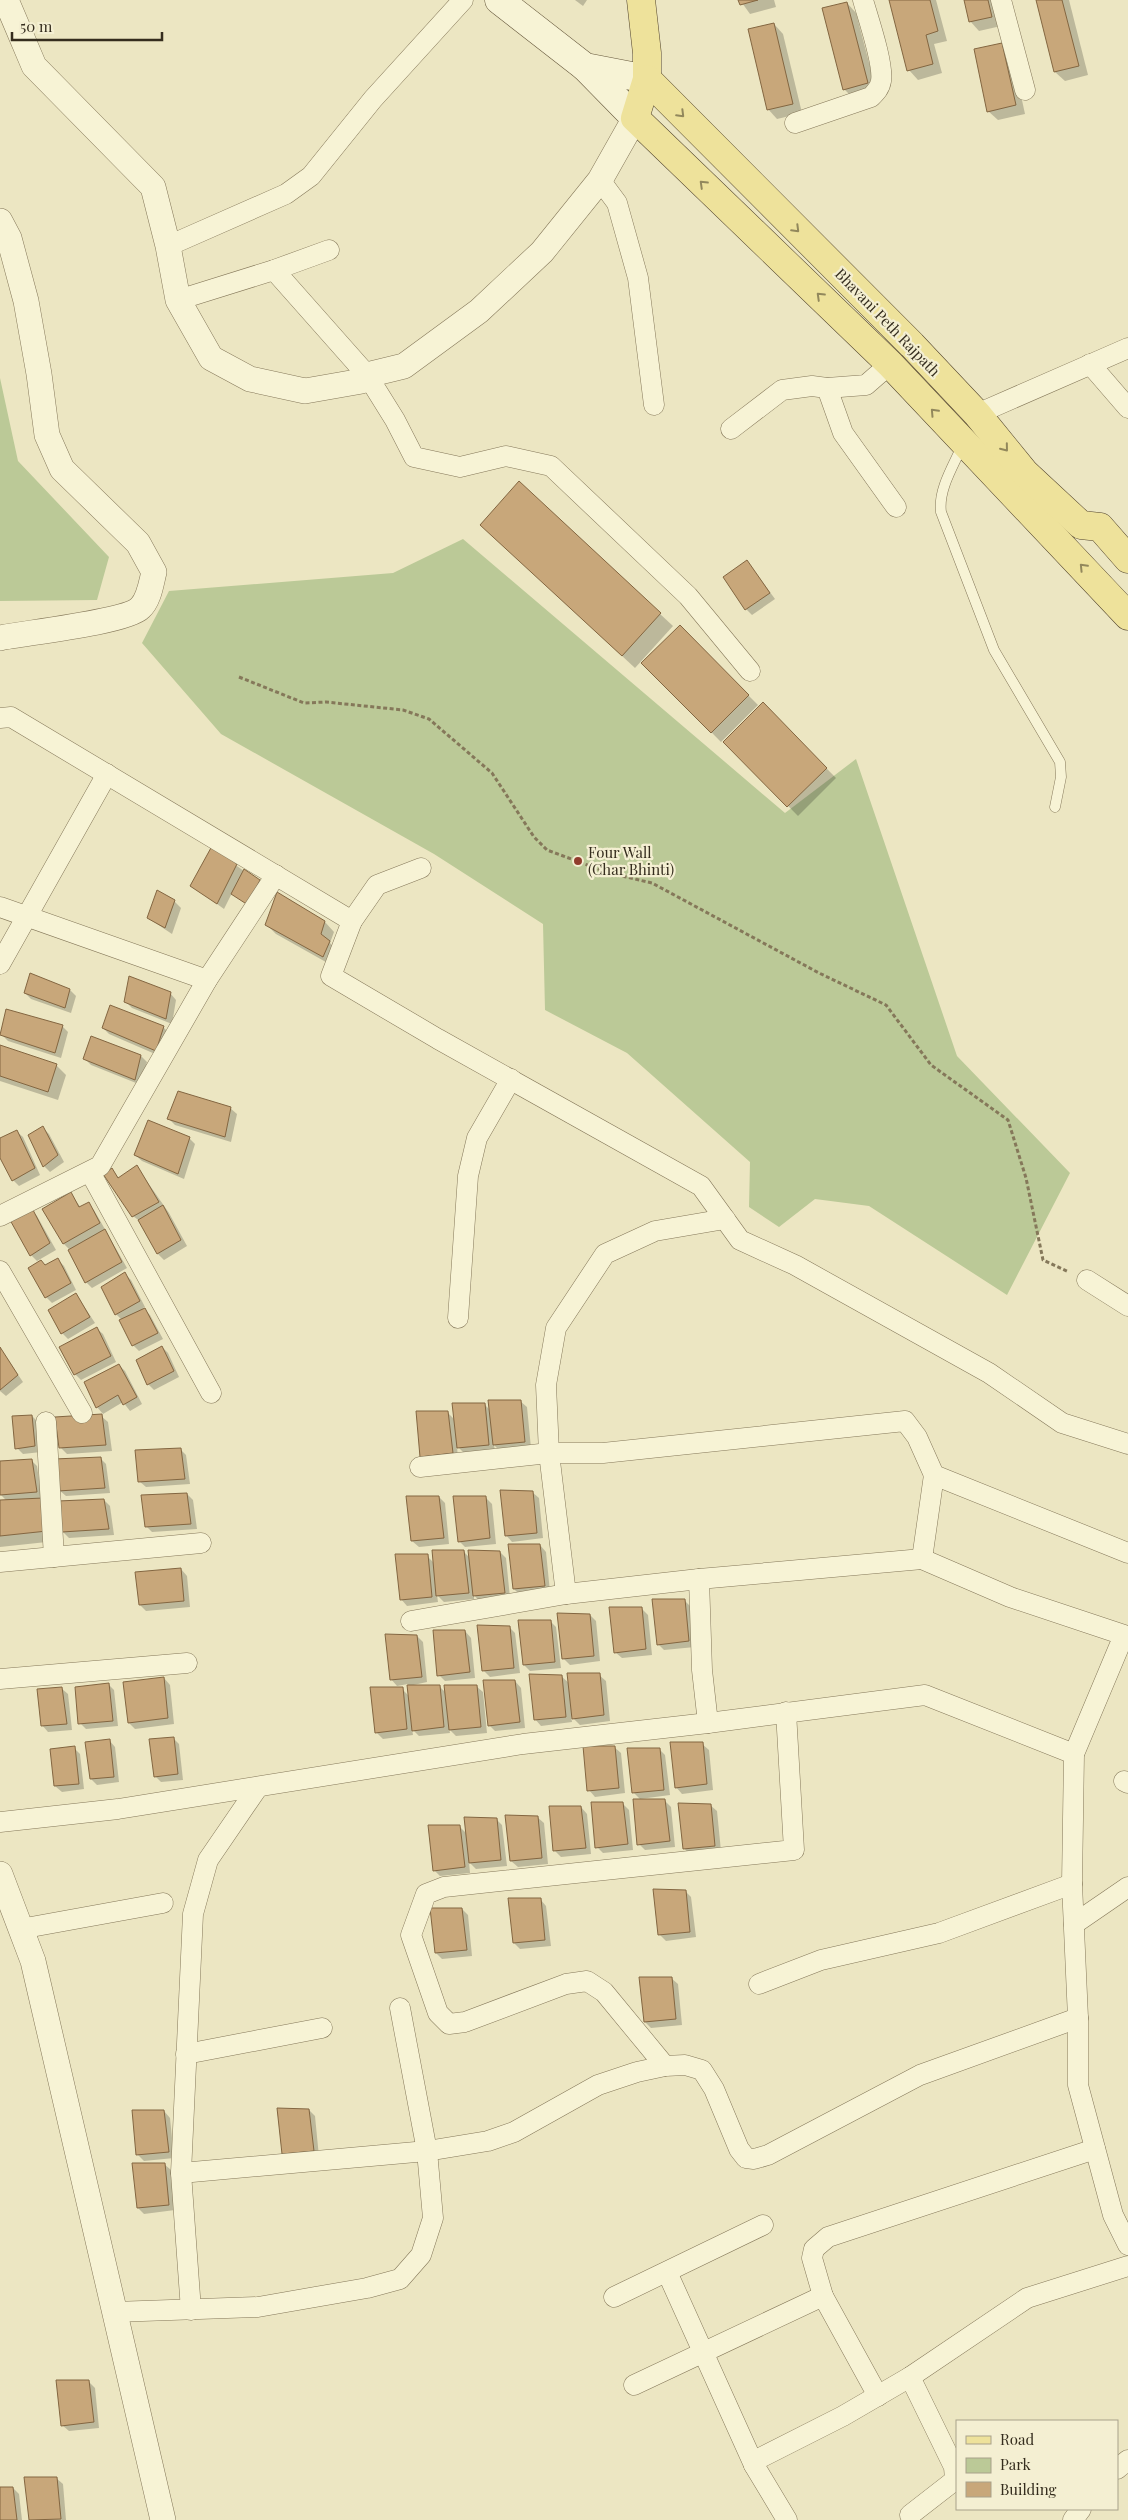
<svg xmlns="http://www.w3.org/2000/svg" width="1128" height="2520" font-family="'Playfair Display',serif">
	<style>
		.green { fill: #bbc997 }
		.shadow { fill: #0003 }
		.building { fill: #c8a77a; stroke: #836641 }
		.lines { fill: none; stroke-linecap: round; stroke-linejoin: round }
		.service-casing { stroke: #85785a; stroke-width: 11 }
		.minor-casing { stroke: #85785a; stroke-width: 21 }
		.tertiary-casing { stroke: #85785a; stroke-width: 26 }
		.secondary-casing { stroke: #67593d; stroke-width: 29 }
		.primary-casing { stroke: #53452e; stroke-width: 29 }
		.path { stroke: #85785a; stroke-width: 3; stroke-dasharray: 4 2.5; stroke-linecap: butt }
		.service { stroke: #f7f3d5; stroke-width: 10 }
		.minor { stroke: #f7f3d5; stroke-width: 20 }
		.tertiary { stroke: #f7f3d5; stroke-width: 25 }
		.secondary { stroke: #f7f3d5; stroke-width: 28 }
		.primary { stroke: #eee29b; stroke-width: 28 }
		.oneway { stroke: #92885c }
		.poi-dot { fill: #913d2d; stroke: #f4efd2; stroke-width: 2 }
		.labels { text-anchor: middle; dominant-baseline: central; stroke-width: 4.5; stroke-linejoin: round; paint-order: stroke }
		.street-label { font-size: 15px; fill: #352d1e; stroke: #f4efd2 }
		.poi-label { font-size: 15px; fill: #352d1e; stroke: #f4efd2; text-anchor: start }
	</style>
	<rect width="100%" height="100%" fill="#ece6c2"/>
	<g class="green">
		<polygon points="0,378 18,461 109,557 97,600 0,601"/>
		<polygon points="463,539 785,813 856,759 957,1056 1070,1173 1007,1295 869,1206 815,1199 779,1227 749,1207 750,1162 627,1053 545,1010 543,924 434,854 221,734 142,643 169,591 393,573"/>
	</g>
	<g class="shadow">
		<polygon points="575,0 587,0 583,6"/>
		<polygon points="740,0 774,0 776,7 750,14"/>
		<polygon points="890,0 936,0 947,41 934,44 942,73 918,80 909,70"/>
		<polygon points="965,0 995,0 1001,26 979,31 970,21"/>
		<polygon points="1037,0 1069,0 1088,75 1065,81 1055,72"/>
		<polygon points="847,3 856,13 877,93 854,99 844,89"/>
		<polygon points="774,24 783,34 802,113 777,119 768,109"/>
		<polygon points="1002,45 1012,54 1025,114 998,120 988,111"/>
		<polygon points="519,483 673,626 635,668 494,537"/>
		<polygon points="747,561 775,599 752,615 746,609"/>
		<polygon points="680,627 758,705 721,742 643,663"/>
		<polygon points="763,704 836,778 798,816 725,742"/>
		<polygon points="212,848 266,887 255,910 232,893 224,909 192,886"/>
		<polygon points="277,894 325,922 334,932 330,943 338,952 333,966 276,934 267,925"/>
		<polygon points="174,901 181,908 172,934 148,918"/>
		<polygon points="70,990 76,996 71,1013 31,999 25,993"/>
		<polygon points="170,993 176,1000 172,1024 132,1008 125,1001"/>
		<polygon points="62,1026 68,1032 61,1058 8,1041 2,1035"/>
		<polygon points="163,1027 169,1033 162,1057 109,1034 103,1028"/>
		<polygon points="0,1046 56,1065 66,1075 58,1100 0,1081"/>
		<polygon points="141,1056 147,1062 141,1085 91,1065 85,1059"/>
		<polygon points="230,1108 237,1114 231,1142 175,1125 169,1119"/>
		<polygon points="43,1128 49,1134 64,1162 50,1172 44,1166"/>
		<polygon points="16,1131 23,1137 40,1175 19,1186 13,1180 0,1155 0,1140"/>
		<polygon points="189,1138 195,1144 184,1179 142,1161 135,1155"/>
		<polygon points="137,1167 169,1213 187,1246 164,1260 158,1254 141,1222 133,1216 104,1174 111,1169 120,1179"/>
		<polygon points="71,1194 81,1208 88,1204 94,1210 127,1268 92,1288 86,1282 71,1251 64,1244"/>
		<polygon points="31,1210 37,1216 56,1250 37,1261 31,1255"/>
		<polygon points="58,1260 64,1266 76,1290 52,1303 46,1297"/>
		<polygon points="125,1274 131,1280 145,1307 143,1308 150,1315 163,1339 139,1351 133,1345 122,1320 116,1314"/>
		<polygon points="76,1294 95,1323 68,1339 62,1333"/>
		<polygon points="96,1328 103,1334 116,1362 81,1380 75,1374"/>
		<polygon points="162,1347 168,1353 179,1377 154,1390 148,1384"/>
		<polygon points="0,1348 23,1382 6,1396 0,1391"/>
		<polygon points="119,1365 125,1371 142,1404 130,1411 123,1402 103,1414 97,1407"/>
		<polygon points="520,1401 527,1407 531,1448 500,1451 494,1445 495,1451 465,1454 457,1446 458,1459 428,1462 422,1456 448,1413 455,1420 484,1404 491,1411"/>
		<polygon points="32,1416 38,1422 41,1452 23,1454 17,1448"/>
		<polygon points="101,1416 108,1422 112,1451 67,1454 61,1448"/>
		<polygon points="180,1449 186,1455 190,1484 146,1487 139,1481"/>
		<polygon points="100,1458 106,1464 110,1493 66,1496 59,1490"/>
		<polygon points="31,1460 37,1466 42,1499 56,1541 0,1547 0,1502 7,1501 0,1494 0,1462"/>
		<polygon points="532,1492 539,1498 543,1538 512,1542 506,1535"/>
		<polygon points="187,1494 193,1500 197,1529 152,1532 146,1526"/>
		<polygon points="439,1497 445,1503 449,1544 419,1547 412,1541"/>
		<polygon points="485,1497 492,1504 496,1544 465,1547 459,1541"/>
		<polygon points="104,1500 110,1506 114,1535 69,1538 63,1532"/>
		<polygon points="540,1545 546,1552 550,1592 520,1595 514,1589"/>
		<polygon points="464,1552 470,1558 500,1552 506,1558 510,1598 480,1602 474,1595 474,1599 444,1602 437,1595 438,1602 407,1606 401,1599 427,1556 434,1563"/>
		<polygon points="181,1569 187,1576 190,1607 146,1611 140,1605"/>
		<polygon points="684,1600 691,1607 695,1647 664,1650 658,1644"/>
		<polygon points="641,1608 648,1615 652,1655 622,1658 615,1652"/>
		<polygon points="590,1615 596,1621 600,1661 570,1665 563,1658"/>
		<polygon points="550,1621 556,1627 561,1668 530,1671 524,1665"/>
		<polygon points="509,1627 515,1633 520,1673 490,1677 483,1670"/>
		<polygon points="465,1631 471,1638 475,1678 445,1681 439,1675"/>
		<polygon points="417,1636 423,1642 427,1682 409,1686 439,1686 447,1694 476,1686 483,1692 487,1733 456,1736 449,1729 450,1733 419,1736 412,1729 413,1735 383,1739 376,1732 402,1689 409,1696 408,1684 397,1686 391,1679"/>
		<polygon points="599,1675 606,1681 610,1721 580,1725 571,1716 572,1722 541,1726 535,1719 561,1676 570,1684"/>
		<polygon points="164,1678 170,1685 174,1724 135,1729 129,1723"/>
		<polygon points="515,1681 521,1688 525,1728 495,1731 489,1725"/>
		<polygon points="108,1684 114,1690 118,1726 86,1729 80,1723"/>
		<polygon points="61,1688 68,1694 72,1730 48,1732 42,1725"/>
		<polygon points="173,1738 179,1744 183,1780 161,1782 155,1776"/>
		<polygon points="109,1740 115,1747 119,1782 97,1785 91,1779"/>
		<polygon points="702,1744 709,1750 713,1790 682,1794 676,1787"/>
		<polygon points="614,1747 621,1753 625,1793 595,1797 589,1790"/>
		<polygon points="74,1748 80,1754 84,1789 62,1792 55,1786"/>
		<polygon points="659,1749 665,1755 670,1795 640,1799 633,1792"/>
		<polygon points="665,1801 671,1807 675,1847 645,1850 639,1844"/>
		<polygon points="623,1804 629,1810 633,1850 603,1853 597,1847"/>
		<polygon points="710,1805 717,1811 721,1851 690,1855 684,1848"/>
		<polygon points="581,1807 587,1814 591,1854 561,1857 555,1851"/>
		<polygon points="537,1817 544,1823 548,1864 518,1867 511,1861"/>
		<polygon points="496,1819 502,1825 507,1866 476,1869 469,1862 470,1873 440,1876 434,1870 460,1827 467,1834"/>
		<polygon points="685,1891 691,1897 696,1937 666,1941 659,1934"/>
		<polygon points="509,1899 540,1899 546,1906 551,1946 520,1949 514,1943"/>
		<polygon points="462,1909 468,1915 472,1956 442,1959 436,1953"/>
		<polygon points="671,1978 678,1984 682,2025 651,2028 645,2022"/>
		<polygon points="309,2110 315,2116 319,2157 289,2160"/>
		<polygon points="133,2111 164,2111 170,2118 174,2158 144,2161 138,2155"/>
		<polygon points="164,2164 171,2170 175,2210 144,2214 138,2208"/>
		<polygon points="89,2382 95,2388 99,2428 69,2431 62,2425"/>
		<polygon points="26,2478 56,2478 63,2484 66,2520 30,2520"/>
		<polygon points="0,2488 13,2488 19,2494 22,2520 0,2520"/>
	</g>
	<g class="building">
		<polygon points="738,0 758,0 740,5"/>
		<polygon points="889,0 930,0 938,31 926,35 933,64 907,71"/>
		<polygon points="964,0 988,0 992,17 969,22"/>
		<polygon points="1036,0 1062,0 1079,66 1054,72"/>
		<polygon points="847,2 868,83 843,90 822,8"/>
		<polygon points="774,23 793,104 767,110 748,29"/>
		<polygon points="1002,43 1016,105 987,112 974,49"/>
		<polygon points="519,481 661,613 622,656 480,525"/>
		<polygon points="747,560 770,593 745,610 723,577"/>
		<polygon points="680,625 749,695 711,733 641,663"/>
		<polygon points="763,702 827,768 787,807 723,742"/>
		<polygon points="212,846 237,864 217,904 190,886"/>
		<polygon points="244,869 260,880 248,905 231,894"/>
		<polygon points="157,890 175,900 165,928 147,918"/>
		<polygon points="277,892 325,921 321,934 330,941 323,957 265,925"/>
		<polygon points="30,973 70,989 65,1008 24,993"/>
		<polygon points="129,976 171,992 166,1019 124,1002"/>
		<polygon points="110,1005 164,1026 156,1051 102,1028"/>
		<polygon points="6,1009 63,1025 55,1053 0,1035"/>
		<polygon points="91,1036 141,1055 135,1080 83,1059"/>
		<polygon points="0,1045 57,1064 48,1092 0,1076"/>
		<polygon points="178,1091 231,1107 225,1137 167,1119"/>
		<polygon points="148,1120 190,1137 178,1174 134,1155"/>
		<polygon points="43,1126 58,1155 43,1167 28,1135"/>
		<polygon points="17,1130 35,1168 12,1181 0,1158 0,1138"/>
		<polygon points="137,1165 159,1202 132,1217 103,1174 112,1168 118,1178"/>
		<polygon points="71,1192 79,1207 89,1202 100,1223 63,1244 42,1209"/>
		<polygon points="163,1205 181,1240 157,1254 138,1220"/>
		<polygon points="32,1208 50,1243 30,1256 10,1220"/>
		<polygon points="105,1229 122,1262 85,1283 68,1250"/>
		<polygon points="58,1258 71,1283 45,1298 28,1268 41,1260 45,1265"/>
		<polygon points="125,1272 140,1301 115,1315 101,1287"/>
		<polygon points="76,1293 90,1317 61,1334 48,1310"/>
		<polygon points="145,1308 158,1333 132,1346 119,1320"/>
		<polygon points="97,1327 111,1356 74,1375 59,1347"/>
		<polygon points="162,1346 174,1371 147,1385 136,1360"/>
		<polygon points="0,1347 18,1375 0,1390"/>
		<polygon points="119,1364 137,1397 123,1405 118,1395 96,1408 84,1382"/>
		<polygon points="488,1400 521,1400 525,1442 493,1445"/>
		<polygon points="452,1403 485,1403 489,1445 457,1448"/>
		<polygon points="416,1411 448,1411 453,1453 420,1457"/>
		<polygon points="102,1414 106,1445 59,1448 55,1417"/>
		<polygon points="32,1415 35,1446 15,1449 12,1416"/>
		<polygon points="181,1448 185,1479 138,1482 135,1450"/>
		<polygon points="101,1457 105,1488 58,1491 54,1459"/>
		<polygon points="32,1459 37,1492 0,1495 0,1461"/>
		<polygon points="500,1490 533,1491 537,1533 505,1536"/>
		<polygon points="187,1493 191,1524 145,1527 141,1495"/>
		<polygon points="406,1496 439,1496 444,1538 411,1541"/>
		<polygon points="453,1496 486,1496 490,1538 458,1542"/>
		<polygon points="43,1498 47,1531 0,1536 0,1500"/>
		<polygon points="104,1499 109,1529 62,1532 58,1501"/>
		<polygon points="508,1544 540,1544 545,1586 513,1589"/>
		<polygon points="432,1550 464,1550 469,1593 436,1596"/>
		<polygon points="468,1550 500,1551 505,1593 473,1596"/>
		<polygon points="395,1554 428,1554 432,1597 400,1600"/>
		<polygon points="181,1568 184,1601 139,1605 135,1572"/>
		<polygon points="652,1599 685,1599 689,1641 657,1645"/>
		<polygon points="609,1607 642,1607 646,1649 614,1653"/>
		<polygon points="557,1613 590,1614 594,1656 562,1659"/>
		<polygon points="518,1620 551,1620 555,1662 523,1665"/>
		<polygon points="477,1625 510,1626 514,1668 482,1671"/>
		<polygon points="433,1630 465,1630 470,1672 437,1676"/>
		<polygon points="385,1634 417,1635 422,1677 390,1680"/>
		<polygon points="567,1673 600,1673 604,1715 572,1719"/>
		<polygon points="529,1674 562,1675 566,1717 534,1720"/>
		<polygon points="164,1677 168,1718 128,1723 123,1682"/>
		<polygon points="483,1680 515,1680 520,1722 488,1726"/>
		<polygon points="109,1683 113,1721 78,1724 75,1687"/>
		<polygon points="407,1685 440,1685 444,1727 412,1731"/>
		<polygon points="444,1685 477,1685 481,1727 449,1730"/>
		<polygon points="62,1687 67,1724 41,1726 37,1689"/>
		<polygon points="370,1687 403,1687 407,1729 375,1733"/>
		<polygon points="174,1737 178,1774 154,1777 149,1739"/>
		<polygon points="110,1739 114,1777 90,1779 85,1742"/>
		<polygon points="670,1742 703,1742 707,1784 675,1788"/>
		<polygon points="75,1746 79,1784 54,1786 50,1749"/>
		<polygon points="583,1746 615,1746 619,1788 587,1791"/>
		<polygon points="627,1748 660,1748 664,1790 632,1793"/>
		<polygon points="633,1799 665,1799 670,1841 637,1845"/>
		<polygon points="591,1802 623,1802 628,1844 595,1848"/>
		<polygon points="678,1803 711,1804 715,1846 683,1849"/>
		<polygon points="549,1806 581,1806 586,1848 553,1851"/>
		<polygon points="505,1815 538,1816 542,1858 510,1861"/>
		<polygon points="464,1817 497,1818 501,1860 469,1863"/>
		<polygon points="428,1825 460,1825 465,1867 433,1871"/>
		<polygon points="653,1889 686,1890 690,1932 658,1935"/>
		<polygon points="508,1898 541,1898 545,1940 513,1943"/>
		<polygon points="430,1908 462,1908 467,1950 435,1953"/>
		<polygon points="639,1977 672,1977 676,2019 644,2022"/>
		<polygon points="277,2108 309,2109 314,2151 282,2154"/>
		<polygon points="132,2110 164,2110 169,2152 136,2155"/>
		<polygon points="132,2163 165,2163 169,2205 137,2208"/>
		<polygon points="56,2380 89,2380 94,2422 61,2426"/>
		<polygon points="24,2477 57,2477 61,2519 29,2520"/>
		<polygon points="0,2487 13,2487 17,2520 0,2520"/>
	</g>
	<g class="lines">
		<defs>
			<path id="service" d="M963,444C954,465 938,489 941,512L994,650L1060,762L1061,777L1055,807"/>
			<g id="minor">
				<polyline points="1001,0 1025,90"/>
				<path d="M795,123L871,97C876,92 880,88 881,81C884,64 868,18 863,0"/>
				<polyline points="600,180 617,203 638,278 654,405"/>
				<polyline points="168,246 286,194 311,176 373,99 463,0"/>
				<polyline points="274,270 367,375 395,420 414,457 460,467 506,456 551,466 688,596 750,671"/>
				<polyline points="178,300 274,270 329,250"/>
				<polyline points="1090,364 1128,408"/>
				<polyline points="827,388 843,433 896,507"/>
				<polyline points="977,414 1128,348"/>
				<polyline points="731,429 782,390 812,386 827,388 866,385 890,364"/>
				<polyline points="0,718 11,717 352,921 331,976 438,1039 701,1186 740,1240 795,1265 989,1373 1062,1423 1128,1444"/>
				<polyline points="0,907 207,980"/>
				<polyline points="352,921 377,885 421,868"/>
				<polyline points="0,964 107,774"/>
				<polyline points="90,1172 211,1393"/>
				<polyline points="0,1216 100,1166 207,980 276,875"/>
				<polyline points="0,1271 82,1413"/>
				<polyline points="1087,1280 1128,1306"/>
				<polyline points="458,1318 468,1176 477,1138 511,1079"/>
				<polyline points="46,1422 54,1557"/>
				<polyline points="420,1467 549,1453 603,1453 905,1421 917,1437 934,1475 1128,1553"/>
				<polyline points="922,1559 934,1475"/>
				<polyline points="0,1562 201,1543"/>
				<polyline points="699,1579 702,1670 708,1723"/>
				<polyline points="566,1594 549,1453 546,1385 556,1328 605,1254 655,1231 725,1219"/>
				<polyline points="411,1621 566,1594 699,1579 922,1559 1010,1597 1124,1635 1074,1754 1072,1884 1078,2018 1078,2085 1113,2215 1128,2245"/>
				<polyline points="0,1679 187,1663"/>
				<polyline points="1124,1781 1128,1783"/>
				<polyline points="0,1822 118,1809 523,1744 708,1723 925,1695 1074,1754"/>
				<polyline points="1074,1924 1128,1887"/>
				<polyline points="20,1929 163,1903"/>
				<polyline points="759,1984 821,1960 939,1933 1072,1884"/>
				<polyline points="186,2054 322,2028"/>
				<polyline points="665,2066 604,1992 587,1981 566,1984 465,2022 449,2024 438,2013 411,1935 426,1894 444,1887 794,1850 786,1712"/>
				<polyline points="181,2173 427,2151 488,2141 514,2132 598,2085 637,2072 665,2066 685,2065 702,2070 714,2089 739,2149 746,2158 754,2159 768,2155 920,2075 1078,2018"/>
				<polyline points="667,2272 754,2465"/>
				<polyline points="823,2296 812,2258 814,2249 828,2237 1095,2149"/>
				<polyline points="614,2297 763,2225"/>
				<polyline points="191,2310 181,2173 193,1914 208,1860 258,1787"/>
				<polyline points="114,2312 258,2307 367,2288 400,2279 421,2255 433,2218 427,2151 400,2008"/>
				<polyline points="634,2385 823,2296 878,2396"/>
				<polyline points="1117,2469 1128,2460"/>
				<polyline points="910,2515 955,2480 954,2467 910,2377"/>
				<polyline points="787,2520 754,2465 758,2459 843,2416 910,2377 1027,2298 1128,2266"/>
				<polyline points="1073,2520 1081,2509"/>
			</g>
			<g id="tertiary">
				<polyline points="6,0 34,66 153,187 168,246 178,300 211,358 250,379 305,391 362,381 367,375 404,366 479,311 542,252 600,180 635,118"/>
				<path d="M0,221L9,238L26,301L39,374L47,435L62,469L138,543L154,572C151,584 149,600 140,608C126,622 24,633 0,638"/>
				<polyline points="0,1874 33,1961 163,2520"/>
			</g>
			<g id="secondary">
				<polyline points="499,0 585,67 647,79"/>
				<polyline points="585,67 635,118"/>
			</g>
			<g id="primary">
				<polyline points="641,0 647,53 647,79 635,118 890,364 1128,616"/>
				<polyline points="647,79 912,345 977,414 1025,473 1081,525 1100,527 1128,559"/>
			</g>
		</defs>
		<use href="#service" class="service-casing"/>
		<use href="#minor" class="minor-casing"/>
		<use href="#tertiary" class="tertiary-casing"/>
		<use href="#secondary" class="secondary-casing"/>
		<use href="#primary" class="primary-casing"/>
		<polyline class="path" points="239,677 304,703 326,702 403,710 429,719 492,773 534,837 547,850 609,873 652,883 819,973 886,1005 931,1065 1008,1120 1026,1178 1043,1260 1069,1272"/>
		<use href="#service" class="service"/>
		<use href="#minor" class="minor"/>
		<use href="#tertiary" class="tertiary"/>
		<use href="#secondary" class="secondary"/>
		<use href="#primary" class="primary"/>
	</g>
	<defs><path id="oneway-chevron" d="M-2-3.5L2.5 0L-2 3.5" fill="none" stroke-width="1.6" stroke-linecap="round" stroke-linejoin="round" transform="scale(1.25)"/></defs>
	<g class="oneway">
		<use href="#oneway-chevron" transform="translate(681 114) rotate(45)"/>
		<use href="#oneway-chevron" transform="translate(703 184) rotate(-136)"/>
		<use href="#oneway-chevron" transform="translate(796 229) rotate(45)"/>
		<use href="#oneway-chevron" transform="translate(820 296) rotate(-136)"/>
		<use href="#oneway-chevron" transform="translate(934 412) rotate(-133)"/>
		<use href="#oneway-chevron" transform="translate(1005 448) rotate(51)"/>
		<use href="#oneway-chevron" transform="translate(1083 567) rotate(-134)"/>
	</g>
	<circle class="poi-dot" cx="578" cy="861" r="5"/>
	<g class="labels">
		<g class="street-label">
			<text transform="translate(888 322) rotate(46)">Bhavani Peth Rajpath</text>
		</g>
		<g class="poi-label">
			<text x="588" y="852">Four Wall<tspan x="588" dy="17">(Char Bhinti)</tspan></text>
		</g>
	</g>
	<rect x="956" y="2420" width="162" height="90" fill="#f4efd2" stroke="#a8a18a"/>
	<rect x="966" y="2436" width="25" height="8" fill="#eee29b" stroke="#a8a18a"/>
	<text x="1000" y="2445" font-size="15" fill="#352d1e">Road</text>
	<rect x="966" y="2458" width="25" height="15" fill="#bbc997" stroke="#a8a18a"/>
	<text x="1000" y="2470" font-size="15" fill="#352d1e">Park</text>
	<rect x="966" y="2482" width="25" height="15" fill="#c8a77a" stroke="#a8a18a"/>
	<text x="1000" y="2495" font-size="15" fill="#352d1e">Building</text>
	<path d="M12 32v8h150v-8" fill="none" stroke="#352d1e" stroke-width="2.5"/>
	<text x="20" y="32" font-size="15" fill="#352d1e" stroke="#f4efd2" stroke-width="4" paint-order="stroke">50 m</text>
</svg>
